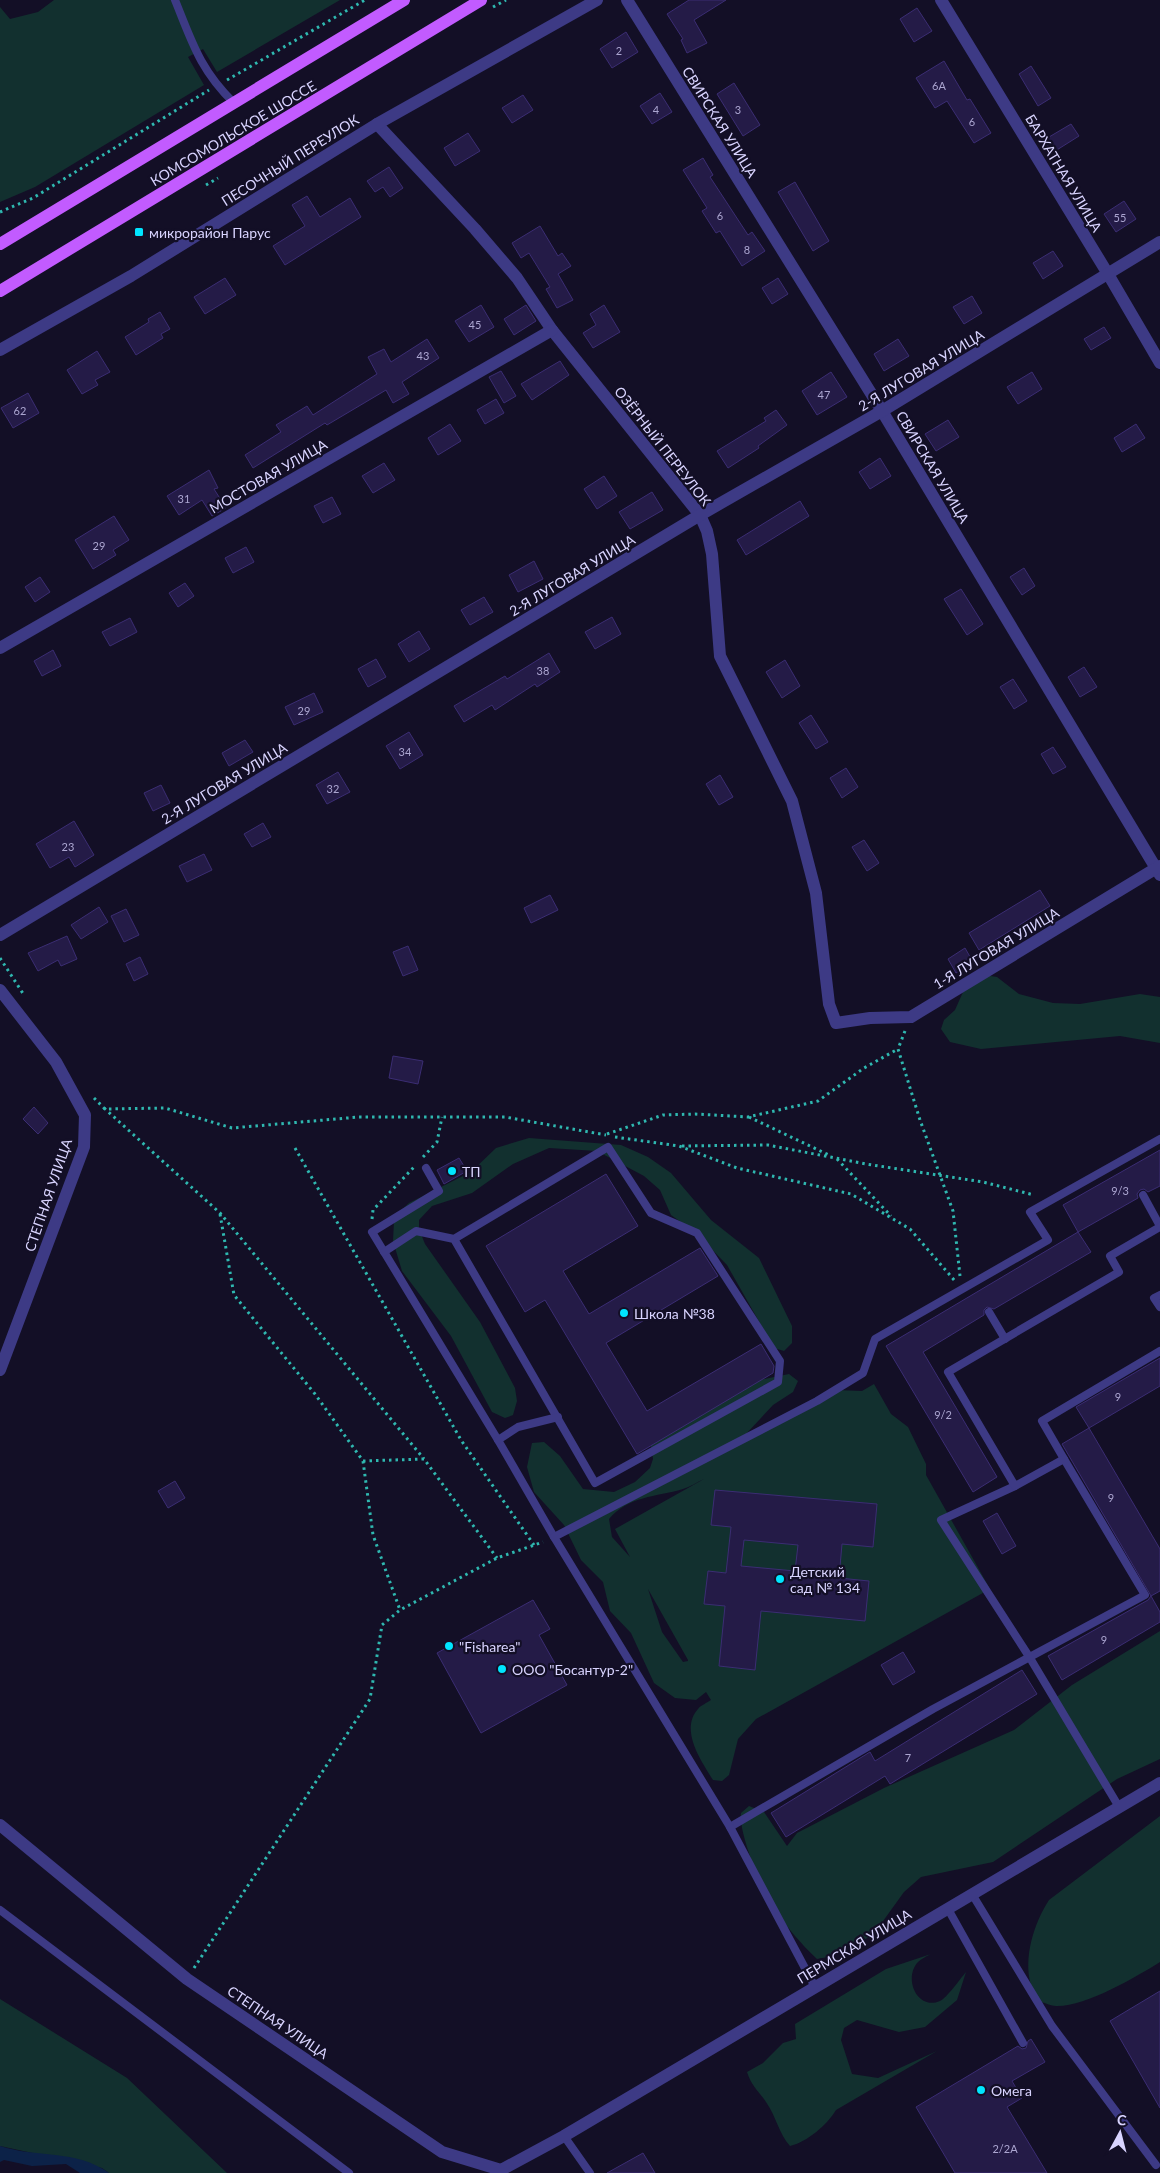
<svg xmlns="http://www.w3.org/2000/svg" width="1160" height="2173" font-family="Lato,sans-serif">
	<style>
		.green { fill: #12302f; fill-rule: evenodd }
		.water { fill: #0c2248 }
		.building { fill: #241b47; stroke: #3b2d73; fill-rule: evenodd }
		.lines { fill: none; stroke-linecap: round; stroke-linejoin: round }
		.path { stroke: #2fb8b0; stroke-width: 3; stroke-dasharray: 2.5 4; stroke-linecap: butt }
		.service { stroke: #3d3a85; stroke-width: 8 }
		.minor { stroke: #3d3a85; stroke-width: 12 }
		.tertiary { stroke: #3d3a85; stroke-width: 12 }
		.primary { stroke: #c25bff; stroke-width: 12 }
		.poi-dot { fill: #00e5ff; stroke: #130f26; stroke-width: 2 }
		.labels { text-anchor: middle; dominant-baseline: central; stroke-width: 4.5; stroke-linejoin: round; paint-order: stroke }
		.number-label { font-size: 11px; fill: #aca6d1 }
		.street-label { font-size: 14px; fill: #d9d4ff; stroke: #130f26 }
		.poi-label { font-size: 14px; fill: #d9d4ff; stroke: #130f26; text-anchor: start }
	</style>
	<rect width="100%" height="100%" fill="#130f26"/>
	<g class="green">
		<polygon points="54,0 340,0 217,72 203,49 188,57 204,85 35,187 0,202 0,7 10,19 38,12"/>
		<polygon points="984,975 997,977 1019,994 1053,1003 1080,1004 1140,994 1160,997 1160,1043 1120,1036 981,1049 950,1042 941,1029 944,1020 955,1010 963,992"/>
		<polygon points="529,1138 621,1145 648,1157 671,1173 711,1220 759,1258 792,1326 792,1343 784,1351 774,1348 727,1265 696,1233 671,1215 660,1190 644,1176 597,1151 549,1148 513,1164 472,1193 432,1206 419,1220 419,1229 425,1244 480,1322 515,1388 517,1401 513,1415 505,1418 492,1412 451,1336 402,1271 393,1241 394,1221 398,1213 409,1203 471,1172 496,1148"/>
		<path d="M789,1374L798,1381L793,1392L773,1405L746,1434L835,1390L862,1391L874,1384L891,1414L908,1427L926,1464V1475L990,1589L756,1719L738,1739L729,1775L722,1781L713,1780C702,1762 679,1730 698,1709C701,1705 707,1703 711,1700L706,1692L696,1700L675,1698L654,1683L631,1633L610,1611L603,1582L581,1560L564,1525L534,1492L527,1467L532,1443L544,1442L560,1456L583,1489L614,1492L635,1482L650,1468L653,1459L650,1440L755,1381ZM704,1479L615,1529L630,1557L612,1537L609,1519C628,1496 656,1497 683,1489C690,1487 697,1482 704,1479ZM648,1589L688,1660V1661L683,1662L662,1632Z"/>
		<path d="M1160,1631V1759L1117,1779L993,1862L921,1877L904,1892L873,1935L833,1956L817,1959C801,1944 787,1927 774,1909C763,1893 738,1832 741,1813L749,1806L764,1812L787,1846L797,1833L884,1788L1014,1730L1072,1685Z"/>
		<path d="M1160,1816V1962C1136,1977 1085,2007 1056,2006C1051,2006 1046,2003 1041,2002C1038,1997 1033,1991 1031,1985C1023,1958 1034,1923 1049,1900Z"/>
		<path d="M931,1954C927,1956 921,1959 918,1962C903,1978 917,2011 940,2001C947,1998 960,1979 966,1972L957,2000L925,2027L899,2032L857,2020L844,2028L841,2040L852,2074L878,2078L937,2051L836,2110C827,2125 807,2142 790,2146C779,2134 776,2116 766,2102C758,2090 752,2087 747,2072L763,2063L783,2043L796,2039L795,2024L886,1969Z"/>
		<polygon points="0,1999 127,2078 227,2173 109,2173 102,2168 0,2146"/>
	</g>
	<path class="water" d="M0,2146C36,2158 76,2149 109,2173H80L66,2164L32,2166L4,2160L0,2162Z"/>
	<g class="building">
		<polygon points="689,0 726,0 694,20 707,43 687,53 681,40 683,39 667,14"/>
		<polygon points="917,8 932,31 914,42 900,19"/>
		<polygon points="626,32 638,52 612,68 600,49"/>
		<polygon points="944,61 967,100 970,99 991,133 974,143 947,101 935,108 916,78"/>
		<polygon points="1031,66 1051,98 1038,106 1019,74"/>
		<polygon points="734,83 760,125 743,136 717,94"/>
		<polygon points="660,93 672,112 652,124 640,106"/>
		<polygon points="523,95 533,110 512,123 502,108"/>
		<polygon points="1071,124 1079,136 1052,153 1044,140"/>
		<polygon points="468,133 480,151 455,166 444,148"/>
		<polygon points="703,158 713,175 710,177 748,235 752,232 765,251 742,266 720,231 716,233 702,211 707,208 683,170"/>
		<polygon points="389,167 403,188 390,197 383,187 375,192 367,181"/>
		<polygon points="795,182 829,241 813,251 778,192"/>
		<polygon points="307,196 320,217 350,198 361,217 285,265 273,246 305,226 292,205"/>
		<polygon points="1124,201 1136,219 1116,232 1104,214"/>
		<polygon points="540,226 558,256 562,253 571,266 558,274 573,300 557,308 546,289 550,287 529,253 521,258 512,243"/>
		<polygon points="1053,251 1063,266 1043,279 1033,263"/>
		<polygon points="225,278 236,295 205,314 194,297"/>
		<polygon points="778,278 788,294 772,304 762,288"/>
		<polygon points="972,296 982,313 964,324 953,307"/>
		<polygon points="481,305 494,327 469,342 455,321"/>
		<polygon points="526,305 536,321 514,335 504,319"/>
		<polygon points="604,305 620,332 593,348 583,333 596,325 590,314"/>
		<polygon points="160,312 170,329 161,334 163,338 136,355 125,337 149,322 148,319"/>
		<polygon points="1104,327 1111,338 1091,350 1084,339"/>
		<polygon points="427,339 439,358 402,382 409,394 393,403 386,390 327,425 325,423 253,468 245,455 281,432 276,425 307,406 313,415 377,374 368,357 384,349 391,362"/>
		<polygon points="898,339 909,356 884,371 874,354"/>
		<polygon points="97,351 110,372 95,380 98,385 82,394 67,370"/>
		<polygon points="560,361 569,375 532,400 521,384"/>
		<polygon points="501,371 516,396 504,403 489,377"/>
		<polygon points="831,372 847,397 817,415 802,391"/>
		<polygon points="1032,372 1042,389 1018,404 1007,387"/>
		<polygon points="28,393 39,413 13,428 1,408"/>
		<polygon points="496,399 504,413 485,424 477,410"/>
		<polygon points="776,410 787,425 758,446 759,448 728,468 717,451 766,421 764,418"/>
		<polygon points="948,420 959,437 936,451 925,434"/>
		<polygon points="450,424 461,441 438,455 428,438"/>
		<polygon points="1136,424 1145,438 1122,452 1114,438"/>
		<polygon points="880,458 891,476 870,489 859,472"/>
		<polygon points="384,463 395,480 373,493 362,476"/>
		<polygon points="209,470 218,488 214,489 226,508 212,516 202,500 179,515 167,496"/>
		<polygon points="604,476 617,496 597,509 584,489"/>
		<polygon points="652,492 663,510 630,529 619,512"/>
		<polygon points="332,497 341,514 323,523 314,506"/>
		<polygon points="800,501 809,516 746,555 737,540"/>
		<polygon points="114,516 129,540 113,550 116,555 93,569 75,540"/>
		<polygon points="246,547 254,562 233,573 225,558"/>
		<polygon points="534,561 543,579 518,592 509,575"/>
		<polygon points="1024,568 1035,586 1022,595 1010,577"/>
		<polygon points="40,577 50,592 35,602 25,587"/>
		<polygon points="185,583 194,596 178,607 169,593"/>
		<polygon points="961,589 983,624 967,635 944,599"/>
		<polygon points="484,597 493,612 470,625 461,610"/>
		<polygon points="612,617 621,634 595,649 585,632"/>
		<polygon points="130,618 137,632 110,646 102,632"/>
		<polygon points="419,631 430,649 409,662 398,644"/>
		<polygon points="53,650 61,666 42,676 34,661"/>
		<polygon points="549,653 560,672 537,687 535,684 495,710 492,705 464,722 454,706 505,676 507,679"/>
		<polygon points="376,659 386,677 368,687 358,669"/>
		<polygon points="785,660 800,686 782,698 766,672"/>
		<polygon points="1084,667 1097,687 1080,697 1068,677"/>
		<polygon points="1013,679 1027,701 1014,709 1000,687"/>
		<polygon points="314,693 323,712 294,725 285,707"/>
		<polygon points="811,715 828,742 816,749 799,723"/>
		<polygon points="409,732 423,755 400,769 386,746"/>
		<polygon points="245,740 253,752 229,766 222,753"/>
		<polygon points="1053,747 1066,767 1053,774 1041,754"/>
		<polygon points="846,768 858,787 842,798 830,778"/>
		<polygon points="338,772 350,792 327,804 316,785"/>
		<polygon points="720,775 733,797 719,805 706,784"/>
		<polygon points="161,785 170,803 153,811 144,793"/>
		<polygon points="74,821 94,855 75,867 69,857 50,868 36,844"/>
		<polygon points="263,823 271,837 252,847 244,834"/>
		<polygon points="864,840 879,863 867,871 852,847"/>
		<polygon points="204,854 212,870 187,882 179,866"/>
		<polygon points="1040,890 1050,906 979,950 969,933"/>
		<polygon points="550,895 558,910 531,923 524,908"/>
		<polygon points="99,907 108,922 81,939 71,925"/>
		<polygon points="126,909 139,935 124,942 111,916"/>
		<polygon points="67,936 77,959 61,966 58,960 38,971 28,953"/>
		<polygon points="408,946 418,970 403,976 393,952"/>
		<polygon points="965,948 973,962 956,973 948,959"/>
		<polygon points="140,957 148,974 134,981 126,964"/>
		<polygon points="393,1056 423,1061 418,1084 389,1078"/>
		<polygon points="34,1107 48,1123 38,1134 23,1119"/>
		<polygon points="1160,1150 1160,1186 1148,1192 1144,1189 1140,1190 1137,1194 1138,1198 1078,1232 1063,1205"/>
		<polygon points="459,1158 467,1171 444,1184 437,1170"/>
		<polygon points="606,1174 638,1226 563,1271 589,1314 700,1248 718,1276 606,1343 647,1411 761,1344 774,1366 773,1373 637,1454 545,1300 525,1312 486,1246"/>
		<polygon points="1078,1232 1091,1252 994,1309 987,1307 984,1310 984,1315 923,1352 997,1477 973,1492 886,1346"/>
		<polygon points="1160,1358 1160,1386 1089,1428 1076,1407"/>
		<polygon points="1089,1428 1160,1549 1160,1591 1151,1596 1062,1444"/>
		<polygon points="175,1481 185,1498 168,1508 158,1491"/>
		<path d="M715,1490L877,1504L873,1547L842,1544L839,1578L869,1581L865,1621L761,1611L755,1670L719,1666L725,1606L704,1604L708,1571L726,1573L731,1527L711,1525ZM744,1540L798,1545L795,1571L741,1566Z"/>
		<polygon points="997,1513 1016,1546 1002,1554 983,1521"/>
		<polygon points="1151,1596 1160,1612 1160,1622 1062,1680 1048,1656 1148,1600"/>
		<polygon points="533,1600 550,1629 539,1635 567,1685 481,1733 437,1653"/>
		<polygon points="903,1652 915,1672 893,1685 881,1665"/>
		<polygon points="1022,1670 1037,1694 890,1784 885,1776 786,1837 771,1813 870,1752 875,1761"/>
		<polygon points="1160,1991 1160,2108 1110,2021"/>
		<polygon points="1031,2039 1045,2062 1012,2081 1022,2098 1007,2107 1047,2173 955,2173 916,2107 1018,2046 1022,2049 1026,2048 1028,2041"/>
		<polygon points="643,2153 655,2173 607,2173"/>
	</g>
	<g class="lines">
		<g class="path">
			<polyline points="493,7 506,0"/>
			<polyline points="227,80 365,0"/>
			<polyline points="206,185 218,178"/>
			<polyline points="0,212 33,198 209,90"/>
			<polyline points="0,958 24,995"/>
			<polyline points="905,1031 898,1049 920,1120 953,1211 960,1276"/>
			<polyline points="94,1098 105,1109 165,1108 232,1128 359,1117 505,1117 606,1135"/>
			<polyline points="104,1108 220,1213 424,1459"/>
			<polyline points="749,1117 831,1156"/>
			<polyline points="607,1134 663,1115 695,1114 748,1117 818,1101 864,1068 898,1049"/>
			<polyline points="615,1137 679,1146 737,1168 851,1194 910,1229 955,1281"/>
			<polyline points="682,1146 768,1145 866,1164 983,1182 1034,1195"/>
			<polyline points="295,1148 461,1440 534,1545"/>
			<polyline points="423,1157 437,1142 442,1117"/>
			<polyline points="837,1159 891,1216"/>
			<polyline points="220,1214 234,1295 315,1394 363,1461 373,1535 400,1610"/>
			<polyline points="372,1219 373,1210 414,1167"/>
			<polyline points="363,1461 424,1459 497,1558"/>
			<polyline points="194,1968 370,1699 382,1625 400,1610 497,1558 543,1542"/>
		</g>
		<g class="service">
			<path d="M175,0C192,42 200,70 234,103"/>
			<polyline points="426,1168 439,1191 372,1232 498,1440 554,1537"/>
			<polyline points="1143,1195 1160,1226"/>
			<polyline points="384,1252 416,1231 454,1239 608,1147 651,1213 697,1233 780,1361 778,1382 595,1483 454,1239"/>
			<polyline points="1160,1295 1154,1298 1160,1307"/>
			<polyline points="989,1312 1005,1339"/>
			<polyline points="498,1440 518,1427 558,1417"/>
			<polyline points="1064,1459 1042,1421 1160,1351"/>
			<polyline points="1015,1486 941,1520 1030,1658 1119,1807"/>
			<polyline points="730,1827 933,1709 1145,1595 1064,1459 1015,1486 948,1372 1119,1272 1110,1256 1160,1227"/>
			<polyline points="972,1894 1052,2026 1156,2165"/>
			<polyline points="948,1909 1023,2043"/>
			<polyline points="0,1910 349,2173"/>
			<polyline points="815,1987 730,1827 554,1537 817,1401 863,1373 875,1339 1048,1240 1030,1212 1160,1139"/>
			<polyline points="564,2136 590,2173"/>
		</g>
		<g class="minor">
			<polyline points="627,0 882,411 1160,875"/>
			<polyline points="941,0 1108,274 1160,363"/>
			<polyline points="377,124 475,229 517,278 552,330 700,515 707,531 712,554 720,656 792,801 816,893 829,1004 836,1023 870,1018 911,1017 1160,866"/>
			<polyline points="0,350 131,276 377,124 597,0"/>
			<polyline points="0,648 552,330"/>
			<polyline points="0,935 700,515 882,411 1160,242"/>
		</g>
		<g class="tertiary">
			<polyline points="0,990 56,1062 85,1115 84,1147 0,1370"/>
			<polyline points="0,1825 187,1979 442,2152 501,2170 564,2136 1160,1783"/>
		</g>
		<g class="primary">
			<polyline points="0,244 404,0"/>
			<polyline points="0,291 481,0"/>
		</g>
	</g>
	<g class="poi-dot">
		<rect x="134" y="227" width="10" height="10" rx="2.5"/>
		<circle cx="452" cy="1171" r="5"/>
		<circle cx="624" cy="1313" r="5"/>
		<circle cx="780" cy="1579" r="5"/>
		<circle cx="449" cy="1646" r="5"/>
		<circle cx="502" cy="1669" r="5"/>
		<circle cx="981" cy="2090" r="5"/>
	</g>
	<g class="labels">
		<g class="number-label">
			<text x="619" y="50">2</text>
			<text x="939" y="85">6А</text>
			<text x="656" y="109">4</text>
			<text x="738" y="109">3</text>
			<text x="972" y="121">6</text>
			<text x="720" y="215">6</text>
			<text x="1120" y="217">55</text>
			<text x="747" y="249">8</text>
			<text x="475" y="324">45</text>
			<text x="423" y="355">43</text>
			<text x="824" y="394">47</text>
			<text x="20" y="410">62</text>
			<text x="184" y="498">31</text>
			<text x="99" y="545">29</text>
			<text x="543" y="670">38</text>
			<text x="304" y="710">29</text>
			<text x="405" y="751">34</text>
			<text x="333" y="788">32</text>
			<text x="68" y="846">23</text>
			<text x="1120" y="1190">9/3</text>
			<text x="1118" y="1396">9</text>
			<text x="943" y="1414">9/2</text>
			<text x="1111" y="1497">9</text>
			<text x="1104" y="1639">9</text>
			<text x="908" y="1757">7</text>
			<text x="1005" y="2148">2/2А</text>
		</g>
		<g class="street-label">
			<text transform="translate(720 122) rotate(58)">СВИРСКАЯ УЛИЦА</text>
			<text transform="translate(233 133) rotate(-31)">КОМСОМОЛЬСКОЕ ШОССЕ</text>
			<text transform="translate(290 160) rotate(-32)">ПЕСОЧНЫЙ ПЕРЕУЛОК</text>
			<text transform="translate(1064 173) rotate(59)">БАРХАТНАЯ УЛИЦА</text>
			<text transform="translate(921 370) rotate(-31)">2-Я ЛУГОВАЯ УЛИЦА</text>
			<text transform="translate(663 446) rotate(52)">ОЗЁРНЫЙ ПЕРЕУЛОК</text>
			<text transform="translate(933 467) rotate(59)">СВИРСКАЯ УЛИЦА</text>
			<text transform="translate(268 476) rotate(-30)">МОСТОВАЯ УЛИЦА</text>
			<text transform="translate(572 575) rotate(-31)">2-Я ЛУГОВАЯ УЛИЦА</text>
			<text transform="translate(224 783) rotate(-31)">2-Я ЛУГОВАЯ УЛИЦА</text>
			<text transform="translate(996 948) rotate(-31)">1-Я ЛУГОВАЯ УЛИЦА</text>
			<text transform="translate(48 1195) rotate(-71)">СТЕПНАЯ УЛИЦА</text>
			<text transform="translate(854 1946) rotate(-31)">ПЕРМСКАЯ УЛИЦА</text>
			<text transform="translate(278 2022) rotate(34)">СТЕПНАЯ УЛИЦА</text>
		</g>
		<g class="poi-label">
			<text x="149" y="232">микрорайон Парус</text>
			<text x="462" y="1171">ТП</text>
			<text x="634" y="1313">Школа №38</text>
			<text x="790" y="1571">Детский<tspan x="790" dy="16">сад № 134</tspan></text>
			<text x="459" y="1646">"Fisharea"</text>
			<text x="512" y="1669">ООО "Босантур-2"</text>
			<text x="991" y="2090">Омега</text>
		</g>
	</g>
	<g transform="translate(1120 2133) rotate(7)" stroke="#130f26" stroke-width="4" paint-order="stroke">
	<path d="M0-4L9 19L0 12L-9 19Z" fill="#d9d4ff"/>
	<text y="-8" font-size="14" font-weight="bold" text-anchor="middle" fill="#d9d4ff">С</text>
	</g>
</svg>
